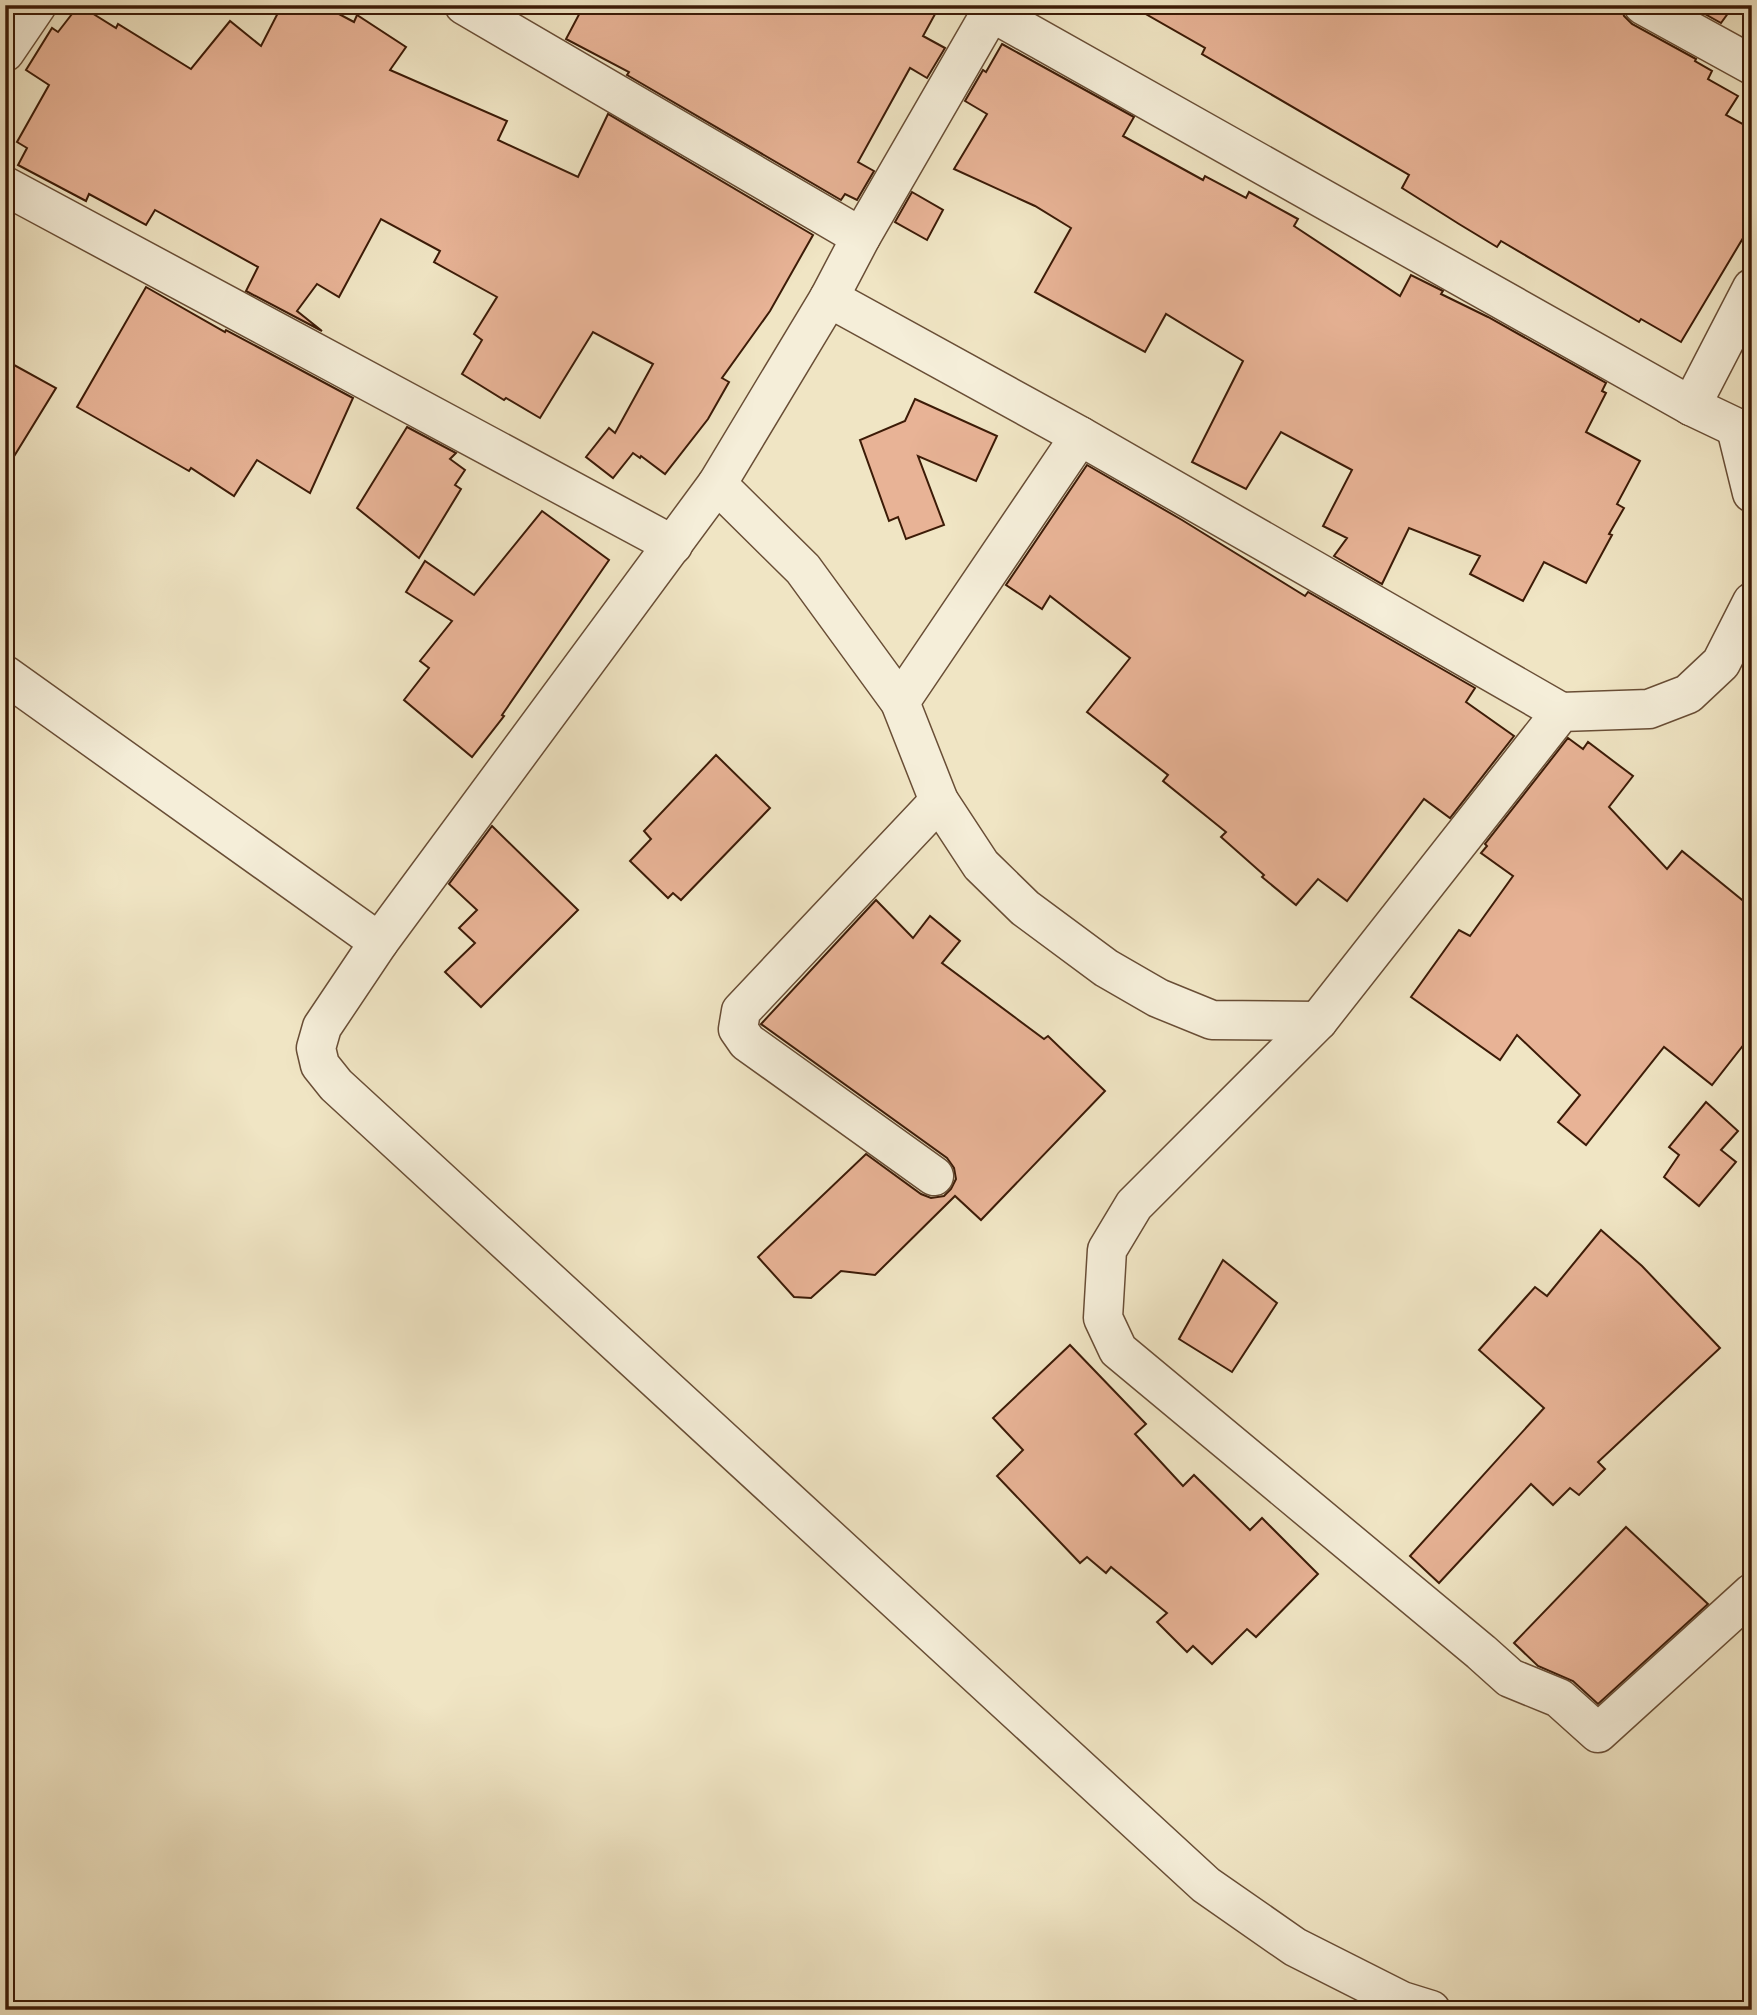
<svg xmlns="http://www.w3.org/2000/svg" width="1757" height="2015" font-family="Vollkorn,serif">
	<style>
		.building { fill: #e8b396; stroke: #3c1b07; stroke-width: 2 }
		.lines { fill: none; stroke-linecap: round; stroke-linejoin: round }
		.street-casing { stroke: #694e36; stroke-width: 41 }
		.street { stroke: #f5eed9; stroke-width: 38 }
	</style>
	<rect width="100%" height="100%" fill="#f0e5c4"/>
	<filter id="stains"><feTurbulence type="fractalNoise" baseFrequency=".00286" numOctaves="4"/><feColorMatrix values="0 0 0 0 .2 0 0 0 0 .09 0 0 0 0 .02 0 0 0 .5 -.17"/></filter>
	<radialGradient id="worn" r=".72"><stop offset=".6" stop-color="#630" stop-opacity="0"/><stop offset="1" stop-color="#630" stop-opacity=".3"/></radialGradient>
	<g class="building">
		<polygon points="79,5 116,28 118,24 191,69 230,21 261,46 282,5 322,5 354,22 357,15 406,47 390,70 507,121 498,140 578,177 608,114 813,235 770,311 722,378 729,382 708,419 665,474 641,456 640,458 633,453 613,478 586,457 609,428 615,433 653,364 593,332 540,418 506,398 504,400 462,374 482,340 474,334 497,297 434,262 440,251 381,219 339,297 317,284 297,311 322,331 246,291 258,267 155,210 146,225 89,194 86,201 18,165 27,148 17,142 49,85 26,70 52,28 58,32"/>
		<polygon points="584,5 940,5 923,36 945,48 927,78 910,68 858,162 874,171 857,200 845,194 841,200 627,75 629,72 566,39"/>
		<polygon points="1130,5 1621,5 1624,16 1632,24 1696,59 1695,61 1712,71 1708,79 1738,96 1726,115 1752,129 1752,223 1681,342 1641,319 1639,322 1501,241 1497,247 1459,224 1402,188 1409,175 1202,54 1205,48"/>
		<polygon points="1689,5 1734,5 1721,23"/>
		<polygon points="1002,44 1134,117 1123,136 1203,180 1205,176 1246,198 1249,192 1298,219 1294,226 1400,296 1411,275 1443,291 1441,294 1488,317 1606,383 1602,391 1606,393 1586,432 1640,461 1617,504 1624,508 1609,534 1612,535 1586,583 1544,562 1523,601 1470,574 1480,556 1409,528 1382,584 1334,556 1347,538 1323,526 1352,470 1281,432 1246,489 1192,462 1243,361 1166,314 1145,352 1035,292 1071,228 1035,206 954,169 987,114 965,101 983,70 986,72"/>
		<polygon points="912,192 943,210 927,240 895,222"/>
		<polygon points="146,287 225,332 226,330 353,398 310,493 257,460 234,496 191,468 189,471 77,407"/>
		<polygon points="5,360 56,388 5,471"/>
		<polygon points="915,399 997,436 976,481 918,456 944,525 906,539 898,517 889,521 860,440 905,421"/>
		<polygon points="407,427 456,453 450,459 465,470 455,485 461,489 419,558 357,508"/>
		<polygon points="1087,465 1182,520 1305,596 1308,592 1475,688 1466,702 1514,736 1450,818 1424,799 1347,901 1318,879 1296,905 1262,877 1264,875 1221,837 1226,832 1163,781 1168,775 1087,712 1130,658 1050,596 1042,609 1006,585"/>
		<polygon points="542,511 609,560 502,715 504,716 472,757 404,700 429,668 420,661 452,621 406,592 425,561 474,595"/>
		<polygon points="1568,738 1583,749 1588,742 1633,776 1609,807 1667,869 1682,851 1752,908 1752,1034 1712,1085 1664,1047 1586,1145 1558,1122 1580,1095 1517,1035 1500,1060 1411,997 1459,930 1470,936 1513,876 1481,853 1487,846 1485,844"/>
		<polygon points="716,755 770,808 681,900 673,893 668,898 630,861 651,839 644,831"/>
		<polygon points="492,826 578,910 481,1007 445,972 475,943 459,928 477,910 449,884"/>
		<polygon points="876,900 913,938 930,916 960,941 942,963 1044,1039 1048,1036 1105,1091 981,1220 955,1196 875,1275 841,1271 811,1298 794,1297 758,1257 866,1154 921,1194 931,1198 944,1196 951,1189 956,1179 954,1168 947,1158 761,1024"/>
		<polygon points="1706,1102 1738,1131 1721,1150 1736,1162 1699,1206 1664,1177 1679,1155 1669,1147"/>
		<polygon points="1601,1230 1642,1266 1720,1348 1598,1462 1605,1469 1579,1495 1570,1488 1553,1505 1531,1484 1439,1583 1410,1556 1544,1408 1479,1350 1535,1287 1547,1296"/>
		<polygon points="1223,1260 1277,1303 1232,1372 1179,1339"/>
		<polygon points="1070,1345 1146,1424 1135,1434 1183,1486 1194,1475 1250,1530 1262,1518 1318,1574 1256,1637 1247,1629 1212,1664 1193,1646 1187,1652 1157,1622 1167,1613 1111,1567 1106,1573 1087,1557 1080,1563 997,1476 1023,1450 993,1418"/>
		<polygon points="1626,1527 1708,1604 1598,1704 1573,1681 1538,1666 1514,1643"/>
	</g>
	<g class="lines">
		<defs>
			<g id="street">
				<polyline points="464,5 861,237"/>
				<polyline points="995,5 861,237 829,298 717,484 379,942 322,1027 316,1048 320,1065 336,1085 1206,1885 1295,1947 1402,2001 1431,2010"/>
				<polyline points="1643,5 1752,65"/>
				<polyline points="991,12 1691,406 1752,435"/>
				<polyline points="5,52 37,5"/>
				<polyline points="5,186 673,545"/>
				<polyline points="829,298 1080,436 1561,712"/>
				<polyline points="1691,406 1752,288"/>
				<polyline points="1736,428 1752,493"/>
				<polyline points="717,484 803,569 900,702 939,801 981,865 1025,908 1106,968 1158,998 1212,1020 1318,1021"/>
				<polyline points="1752,602 1721,663 1688,694 1649,709 1561,712 1318,1021 1134,1205 1107,1250 1103,1318 1118,1350 1481,1652 1510,1678 1559,1698 1598,1733 1752,1593"/>
				<polyline points="5,675 379,942"/>
				<polyline points="900,702 1080,436"/>
				<polyline points="934,1176 747,1042 738,1029 741,1011 939,801"/>
			</g>
		</defs>
		<use href="#street" class="street-casing"/>
		<use href="#street" class="street"/>
	</g>
	<rect width="1757" height="2015" fill="none" stroke="#f0e5c4" stroke-width="28"/>
	<rect x="7" y="7" width="1743" height="2001" fill="none" stroke="#3c1b07" stroke-width="3.5"/>
	<rect x="14" y="14" width="1729" height="1987" fill="none" stroke="#3c1b07" stroke-width="2"/>
	<rect width="100%" height="100%" filter="url(#stains)"/>
	<rect width="100%" height="100%" fill="url(#worn)"/>
</svg>
